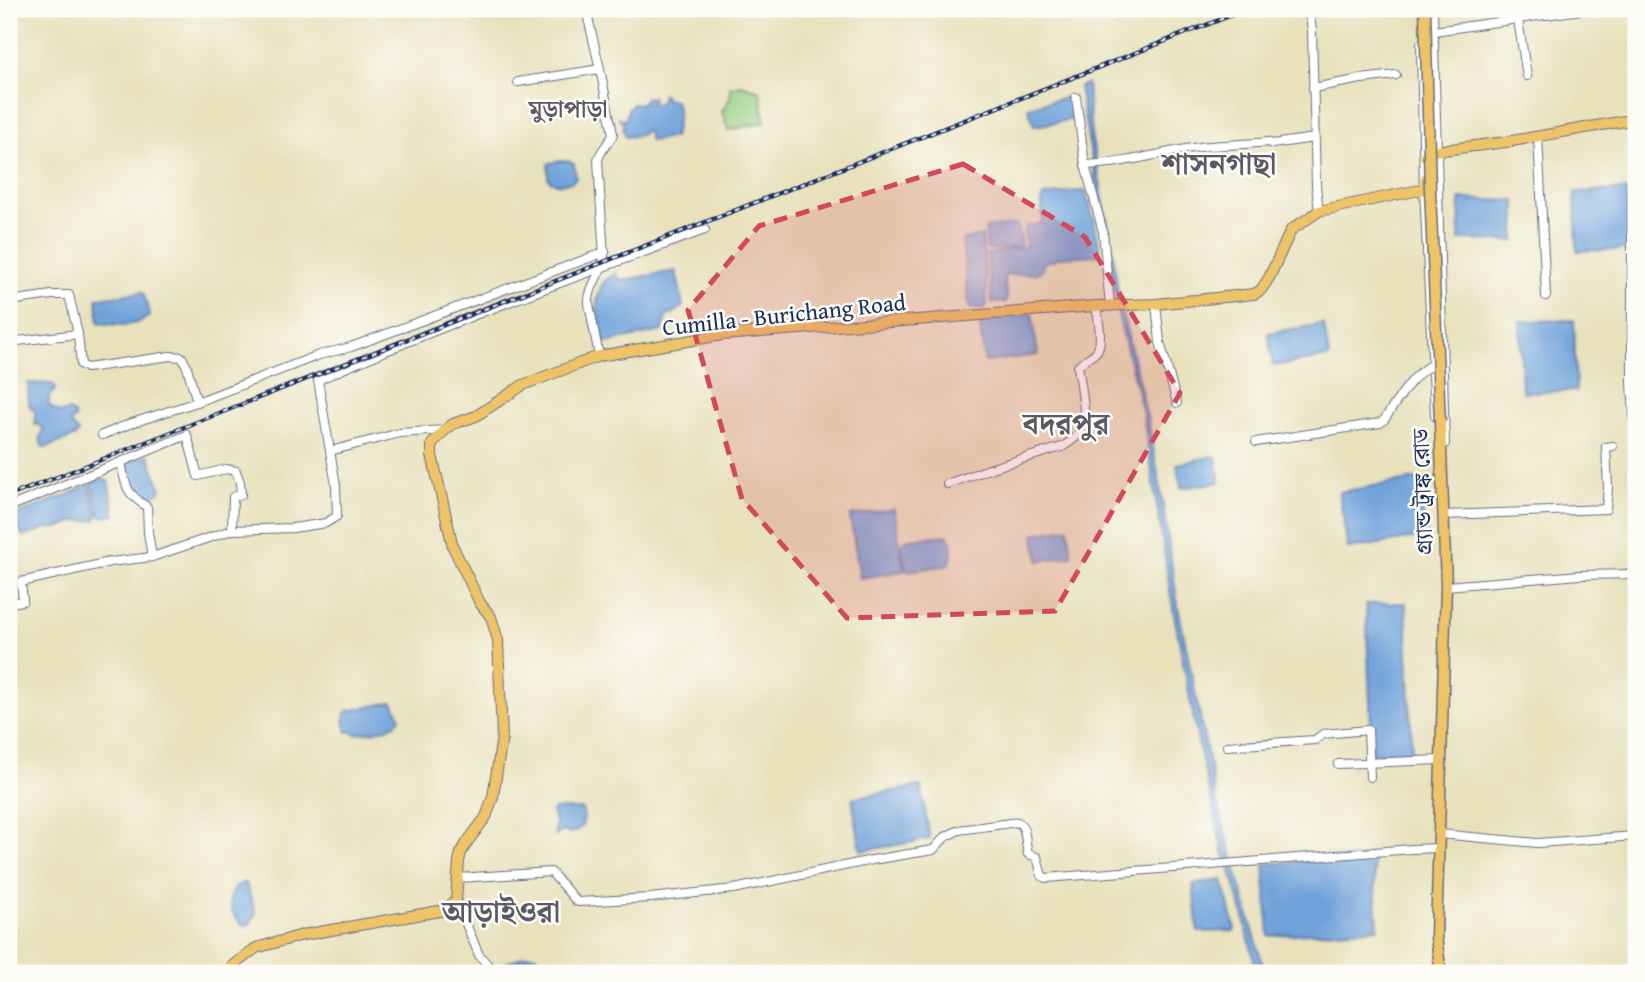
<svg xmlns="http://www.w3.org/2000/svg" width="1645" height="982" font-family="'Gentium Book Plus','Noto Serif Bengali',serif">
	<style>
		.green { fill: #97ce81; stroke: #597e70; stroke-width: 2 }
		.water { fill: #6fa2da; stroke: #45689c; stroke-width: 2 }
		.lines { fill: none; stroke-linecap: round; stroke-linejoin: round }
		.minor-casing { stroke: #636d7f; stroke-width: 10 }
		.major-casing { stroke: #636d7f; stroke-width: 12 }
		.highway-casing { stroke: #636d7f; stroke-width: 13 }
		.minor { stroke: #fff; stroke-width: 8 }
		.major { stroke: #efc469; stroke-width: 10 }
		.highway { stroke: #efc469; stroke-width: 10 }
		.rail-casing { stroke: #1b2f5e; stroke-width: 4.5 }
		.rail { stroke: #fdfcf7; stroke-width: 2; stroke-dasharray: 5; stroke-linecap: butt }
		.highway-bridge-casing { stroke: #636d7f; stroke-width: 13; stroke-linecap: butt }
		.highway-bridge { stroke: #efc469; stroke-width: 10 }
		.marked { fill: #d1495b; fill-opacity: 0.2; stroke: #d1495b; stroke-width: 5; stroke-dasharray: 14 9; stroke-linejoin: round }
		.labels { text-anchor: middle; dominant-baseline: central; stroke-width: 5; stroke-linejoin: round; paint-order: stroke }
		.street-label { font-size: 23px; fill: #1b2f5e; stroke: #fdfcf7 }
		.neighbourhood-label { font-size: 24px; font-weight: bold; fill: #5a5965; stroke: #fdfcf7 }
		.district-label { font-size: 30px; font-weight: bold; fill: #5a5965; stroke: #fdfcf7 }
	</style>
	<rect width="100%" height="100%" fill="#fdfcf7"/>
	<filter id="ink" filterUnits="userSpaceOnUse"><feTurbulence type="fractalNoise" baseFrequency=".0143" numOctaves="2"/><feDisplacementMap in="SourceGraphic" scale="14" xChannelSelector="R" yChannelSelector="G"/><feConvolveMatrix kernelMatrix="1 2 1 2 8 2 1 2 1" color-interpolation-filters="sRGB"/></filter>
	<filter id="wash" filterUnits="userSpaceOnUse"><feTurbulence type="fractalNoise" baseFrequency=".00686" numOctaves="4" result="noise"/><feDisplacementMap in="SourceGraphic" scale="28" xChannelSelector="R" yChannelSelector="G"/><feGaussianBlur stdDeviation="1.57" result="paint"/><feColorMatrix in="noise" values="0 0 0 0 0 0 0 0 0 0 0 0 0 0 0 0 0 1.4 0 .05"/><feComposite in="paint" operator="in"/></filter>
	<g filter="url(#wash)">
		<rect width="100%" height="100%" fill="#e8e1bc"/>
		<polygon class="green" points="741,85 760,91 765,122 728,130 722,111 730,99 730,87"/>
		<g class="water">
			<polygon points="1087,84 1091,134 1113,253 1119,299 1148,420 1160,486 1178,606 1216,798 1265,973 1257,973 1243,913 1231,872 1223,852 1199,746 1172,603 1143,414 1118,314 1107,237 1099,201 1079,87"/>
			<polygon points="662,94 665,95 664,99 675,100 678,114 674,137 650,141 647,131 644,131 641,135 626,137 623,129 624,123 618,117 626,120 628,109 634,103 638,104 644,102 645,98 653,97 651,103 659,104"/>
			<polygon points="1068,97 1075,113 1075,119 1034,126 1028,107"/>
			<polygon points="559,161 569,161 574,164 576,178 572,182 558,184 550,181 548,178 548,164 550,163"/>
			<polygon points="1627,190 1629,249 1577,251 1575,192"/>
			<path d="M1077,191H1085C1093,211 1097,231 1100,252L1096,255L1062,257L1043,263L1042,270L1037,273L1006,275L1004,278L1007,298L1006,302L992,303L987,254L1026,247L1024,233L1027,226L1042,223V198L1044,196Z"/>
			<polygon points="1460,199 1516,201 1515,241 1459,240"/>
			<polygon points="1017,224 1021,240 1020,247 987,250 985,228"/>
			<polygon points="982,236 986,281 987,305 984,308 972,309 969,307 962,240"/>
			<path d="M676,271L683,306L674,313L666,316L663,331L605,343L604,342C596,325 592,295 606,280C609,278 612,276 615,273L618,278L622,280Z"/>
			<path d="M143,292L150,316C132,328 120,325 99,323L97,298Z"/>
			<polygon points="1032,313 1038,355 985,362 979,320"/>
			<polygon points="1574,320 1576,391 1522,392 1520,321"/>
			<polygon points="1324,324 1329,357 1273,366 1268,333"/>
			<path d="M28,383L52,384L55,387V390L49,396V406L60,413L69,411L74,414L75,419L70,422C72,427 77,429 78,433L76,436L46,448L42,446L40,437L43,430L41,426L35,425V411L29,406Z"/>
			<path d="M149,455L161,490C150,501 134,499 129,483C127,478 127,471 126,465L127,463Z"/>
			<polygon points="1214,456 1216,458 1220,482 1181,488 1177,464"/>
			<polygon points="103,479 108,481 115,515 103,517 100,516 92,484 92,482"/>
			<polygon points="1417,479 1427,536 1348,549 1339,492"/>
			<polygon points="89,484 97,514 97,518 95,520 75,521 59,528 45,528 38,532 23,536 21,534 14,518 15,515 70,494"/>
			<polygon points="894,509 904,571 860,578 850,516"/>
			<polygon points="1068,528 1072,556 1039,561 1034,534"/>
			<path d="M947,535C953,542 954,557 948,565L909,571L906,570L902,545L903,542L909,539Z"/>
			<polygon points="1406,603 1412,752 1372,754 1366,604"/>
			<path d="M393,702L399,714L400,720C388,731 370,732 355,734L351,731L347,732C345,725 342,716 348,711Z"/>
			<polygon points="921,786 930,839 861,851 852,798"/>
			<path d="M554,809H582L584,816L582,826C575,832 572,835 563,831L555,836V821L552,812Z"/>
			<polygon points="1373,857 1378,928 1269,936 1264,864"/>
			<polygon points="1221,880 1223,881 1235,928 1234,931 1198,932 1193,884"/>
			<path d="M241,883H246L256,914L250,924L244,926C229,916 224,893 241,883Z"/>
			<path d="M529,955H535L544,965L552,964L553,969L551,973H503L505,963C515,961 520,956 529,955Z"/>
		</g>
	</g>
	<g filter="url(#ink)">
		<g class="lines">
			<defs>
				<g id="minor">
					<polyline points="586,9 600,69"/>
					<polyline points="1309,9 1312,30 1316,186 1319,211"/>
					<polyline points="1433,9 1445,444"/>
					<polyline points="1518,20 1527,76"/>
					<polyline points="1434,31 1588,9"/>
					<polyline points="1421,44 1424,189 1435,416"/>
					<path d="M518,82L600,69L613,134C609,144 600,150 598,160L604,257C602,274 588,286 589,304L599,356"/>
					<polyline points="1313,88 1361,79 1396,75"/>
					<polyline points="1076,97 1085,165 1103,232 1110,305"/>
					<polyline points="1538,136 1546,296"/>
					<path d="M1085,165C1122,164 1156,154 1192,148C1218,144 1243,145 1268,142L1272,144L1314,138"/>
					<polyline points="1636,187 1632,188 1632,383 1636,447"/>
					<polyline points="9,272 12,294 16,300 52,295 69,295 78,334 81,365 87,368 170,356 182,357 187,367 197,402 319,355 351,347 605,252"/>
					<polyline points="1156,304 1160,342 1177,403"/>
					<polyline points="9,342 78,334"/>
					<polyline points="102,435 132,423 197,402"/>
					<path d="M1256,442L1380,423L1384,420C1398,400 1411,376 1432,364"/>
					<path d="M330,451L318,380C444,324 575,277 705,230"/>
					<polyline points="121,462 187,435 198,476 226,469 236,471 240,482 241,495 233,497 232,530"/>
					<path d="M947,484L992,468L1062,447C1069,443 1079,436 1083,428C1087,420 1080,378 1078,367C1082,359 1090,359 1096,352C1104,343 1098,317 1096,306"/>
					<path d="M9,507L121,462C126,487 125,492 147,507L148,532L152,557"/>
					<polyline points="1443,515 1606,509 1608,488 1606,447 1613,446"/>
					<polyline points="1446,586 1580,575 1636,574"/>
					<polyline points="9,603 23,601 21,582 110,562 152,557 232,530 293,528 326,523 337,516 336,485 330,451 400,433 445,430"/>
					<polyline points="1227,746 1315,740 1323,734 1368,730 1370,777"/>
					<polyline points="1338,764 1441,760"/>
					<polyline points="1440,834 1537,843 1636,836"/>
					<path d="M458,878L551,872L576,901L579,902L650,898L734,889L872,860L933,850L945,837L959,830L1018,822C1027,827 1025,844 1028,854L1037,857L1042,876L1046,878L1412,849L1438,848"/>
					<polyline points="456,900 479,955 495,973"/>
				</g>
				<g id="major">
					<polyline points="1425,156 1427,152 1506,142 1636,119"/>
					<polyline points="227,973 232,966 256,948 303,935 445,910 456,900 459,861 461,853 468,841 486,817 493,797 502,737 498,640 491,617 480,603 453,547 432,455 432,444 445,430 453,424 476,416 523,385 599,356 722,335 1096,306 1156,304 1254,294 1261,290 1269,278 1291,230 1319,211 1424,189 1426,187 1426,178"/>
				</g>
				<polyline id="highway" points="1440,422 1446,586 1436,937 1441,973"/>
			</defs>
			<use href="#minor" class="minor-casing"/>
			<use href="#major" class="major-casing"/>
			<use href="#highway" class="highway-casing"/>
			<use href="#minor" class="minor"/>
			<use href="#major" class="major"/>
			<use href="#highway" class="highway"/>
			<defs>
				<polyline id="rail" points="9,496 1247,9"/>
			</defs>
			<use href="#rail" class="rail-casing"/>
			<use href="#rail" class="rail"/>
			<defs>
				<polyline id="highway-bridge" points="1425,9 1430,189 1440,422"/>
			</defs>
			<use href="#highway-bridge" class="highway-bridge-casing"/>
			<use href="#highway-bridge" class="highway-bridge"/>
		</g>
	</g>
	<path class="marked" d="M963,164L1085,237L1180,393L1055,611L847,618L742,499L688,310L759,226Z"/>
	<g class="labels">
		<g class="street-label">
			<text transform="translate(784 314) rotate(-6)">Cumilla - Burichang Road</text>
			<text transform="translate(1422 492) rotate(-92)">গ্র্যান্ড ট্রাঙ্ক রোড</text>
		</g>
		<g class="neighbourhood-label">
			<text x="568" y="108">মুড়াপাড়া</text>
		</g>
		<g class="district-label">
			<text x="1219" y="163">শাসনগাছা</text>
			<text x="1066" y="423">বদরপুর</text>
			<text x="501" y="911">আড়াইওরা</text>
		</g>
	</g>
	<rect width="1645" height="982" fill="none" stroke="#fdfcf7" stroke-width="35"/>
</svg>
